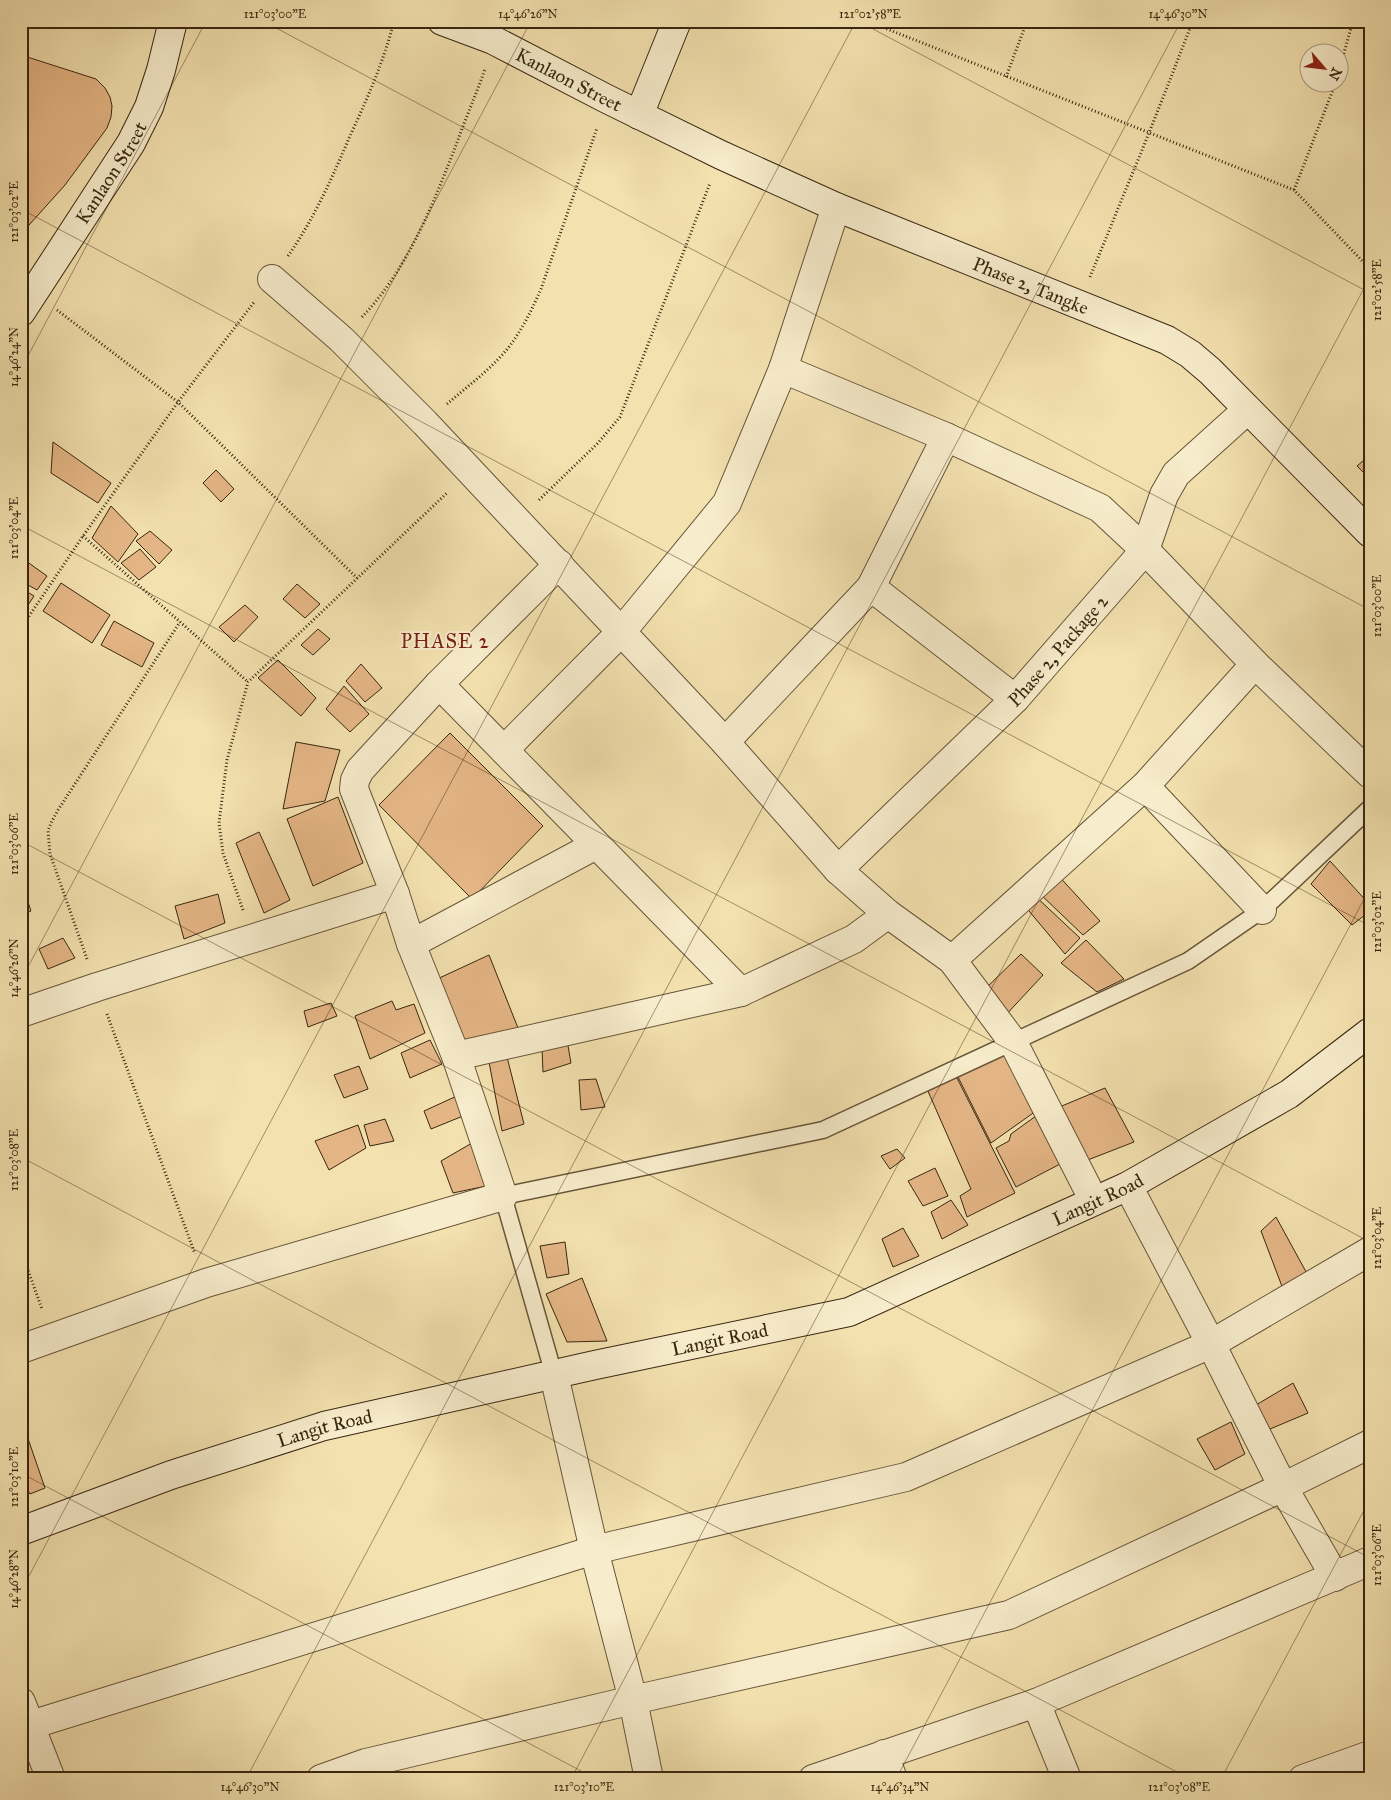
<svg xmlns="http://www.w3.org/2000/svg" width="1391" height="1800" font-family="'IM FELL Great Primer',serif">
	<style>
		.building { fill: #e5b685; stroke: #382610 }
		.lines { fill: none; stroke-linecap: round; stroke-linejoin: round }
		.lane-casing { stroke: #675538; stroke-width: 19 }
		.street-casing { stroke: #675538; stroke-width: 30 }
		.secondary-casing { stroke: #382610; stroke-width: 30 }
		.path { stroke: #382610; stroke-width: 3; stroke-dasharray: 1 2.5; stroke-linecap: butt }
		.lane { stroke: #f7eccb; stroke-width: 16 }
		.street { stroke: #f7eccb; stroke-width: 28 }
		.secondary { stroke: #f7eccb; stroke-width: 28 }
		.ticks { fill: none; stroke: #382610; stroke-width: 1; stroke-opacity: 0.45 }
		.labels { text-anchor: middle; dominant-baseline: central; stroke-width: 4; stroke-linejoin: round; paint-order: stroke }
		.street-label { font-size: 19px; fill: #382610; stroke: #f7eccb }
		.neighbourhood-label { font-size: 20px; letter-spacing: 1px; fill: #7a1f14; stroke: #f7eccb }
		.neatline { fill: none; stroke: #382610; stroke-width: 2 }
		.ticks-label { font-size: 12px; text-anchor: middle; fill: #382610 }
	</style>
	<rect width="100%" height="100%" fill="#f3e1af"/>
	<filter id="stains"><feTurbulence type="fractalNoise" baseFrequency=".004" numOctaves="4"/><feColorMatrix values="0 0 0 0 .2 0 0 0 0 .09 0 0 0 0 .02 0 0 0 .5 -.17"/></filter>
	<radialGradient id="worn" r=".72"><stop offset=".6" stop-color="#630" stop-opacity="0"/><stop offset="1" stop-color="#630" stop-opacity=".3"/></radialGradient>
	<g class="building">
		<polygon points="21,55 96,79 105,88 110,97 112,106 111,117 107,128 65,185 21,234"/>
		<polygon points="53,442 111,483 98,503 51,473"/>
		<polygon points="1370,455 1370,477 1369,478 1357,466"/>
		<polygon points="216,470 234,489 221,502 203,483"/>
		<polygon points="111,506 138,534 118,562 92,538"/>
		<polygon points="150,531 172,550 159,564 136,541"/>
		<polygon points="140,549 156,567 139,580 121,563"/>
		<polygon points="26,561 47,576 37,590 21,581 21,567"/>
		<polygon points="61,583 110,615 92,643 43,611"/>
		<polygon points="297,584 320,604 305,618 283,599"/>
		<polygon points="21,588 34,596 21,616"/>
		<polygon points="245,605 258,617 234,642 219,627"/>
		<polygon points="114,621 154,643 142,667 101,645"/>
		<polygon points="318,629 330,639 313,655 301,645"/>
		<polygon points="278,660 316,698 301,716 258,678"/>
		<polygon points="361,664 382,688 365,702 346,681"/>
		<polygon points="344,686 369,714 350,732 326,709"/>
		<polygon points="450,733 543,826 472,899 379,805"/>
		<polygon points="296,742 340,750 325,801 283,809"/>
		<polygon points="338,797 363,863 313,886 287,819"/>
		<polygon points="259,832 290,900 264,913 236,843"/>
		<polygon points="1330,861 1370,905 1370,911 1352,925 1311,884"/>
		<polygon points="1055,872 1100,921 1083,935 1037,891"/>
		<polygon points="24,890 31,911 21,915 21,891"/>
		<polygon points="218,894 225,923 184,939 175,906"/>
		<polygon points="1033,894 1080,938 1065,954 1024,905"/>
		<polygon points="63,938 75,958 48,969 39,949"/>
		<polygon points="1086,940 1124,979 1097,992 1061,963"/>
		<polygon points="1021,954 1043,975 1003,1018 984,990"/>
		<polygon points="489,955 518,1028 458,1046 435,980"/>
		<polygon points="392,1001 396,1010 414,1004 425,1033 370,1059 355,1016"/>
		<polygon points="331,1003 337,1016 308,1027 304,1011"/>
		<polygon points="430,1040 442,1064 410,1078 401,1053"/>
		<polygon points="567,1040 571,1063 543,1072 542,1048"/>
		<polygon points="1003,1049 1036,1111 991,1143 957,1075"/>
		<polygon points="507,1057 524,1124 502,1131 489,1062"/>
		<polygon points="359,1066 368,1089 344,1098 334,1075"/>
		<polygon points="954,1072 1015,1193 967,1217 960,1196 971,1189 927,1089"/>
		<polygon points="596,1079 605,1107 581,1110 579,1080"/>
		<polygon points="1105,1088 1134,1142 1080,1163 1057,1108"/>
		<polygon points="459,1095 463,1116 431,1129 424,1111"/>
		<polygon points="1040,1113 1062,1163 1016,1187 996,1148 1009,1141 1011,1134"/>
		<polygon points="385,1119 394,1141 370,1146 364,1125"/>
		<polygon points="358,1125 366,1148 329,1170 315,1141"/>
		<polygon points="472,1143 486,1186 453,1193 441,1161"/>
		<polygon points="897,1149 905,1158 890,1169 881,1156"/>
		<polygon points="935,1168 948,1196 923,1206 908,1181"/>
		<polygon points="951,1200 968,1225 942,1239 931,1212"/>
		<polygon points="1276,1217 1310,1279 1283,1289 1261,1231"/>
		<polygon points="903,1228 919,1256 893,1267 882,1239"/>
		<polygon points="565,1242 569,1274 547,1278 540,1246"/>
		<polygon points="582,1278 607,1341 567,1342 546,1294"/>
		<polygon points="1293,1383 1308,1413 1263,1432 1256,1405"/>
		<polygon points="1231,1422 1245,1454 1215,1470 1197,1439"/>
		<polygon points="24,1427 45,1488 30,1494 21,1480 21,1428"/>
	</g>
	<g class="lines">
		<defs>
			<polyline id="lane" points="554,1375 503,1196 823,1130 1188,961 1262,910 1370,808"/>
			<g id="street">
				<polyline points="272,279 341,339 425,423 725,742 838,870 888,914 952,960 1013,1042 1094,1201"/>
				<polyline points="783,369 946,437 1100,508 1145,550 1255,664 1370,774"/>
				<polyline points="871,587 1015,699"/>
				<polyline points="439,684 741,992"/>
				<polyline points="725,742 871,587 946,437"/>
				<polyline points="504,750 622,631 727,503 783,369 836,207"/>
				<polyline points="1145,786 1262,910"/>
				<path id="s1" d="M838,870L1015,699L1145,550L1164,495L1176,474L1247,410"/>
				<polyline points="411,944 596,845"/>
				<polyline points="952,960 1145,786 1255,664"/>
				<polyline points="21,1013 97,987 395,894"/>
				<polyline points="456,1056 741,992 854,939 888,914"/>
				<polyline points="1128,1186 1211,1344 1283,1487 1335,1577"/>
				<polyline points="21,1349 206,1283 503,1196 456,1056 411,944 395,894 354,789 355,780 360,770 439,684 559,564"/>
				<polyline points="554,1375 594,1550 633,1700 649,1779"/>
				<polyline points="21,1702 51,1779"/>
				<polyline points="1036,1703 1067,1779"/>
				<polyline points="21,1728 594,1550 906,1477 1211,1344 1370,1251"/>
				<polyline points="884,1754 893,1779"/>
				<polyline points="321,1779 366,1763 633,1700 1009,1615 1283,1487 1370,1444"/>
				<polyline points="813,1779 1036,1703 1370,1561"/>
				<polyline points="1303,1779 1370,1755"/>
			</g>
			<g id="secondary">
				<path id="s2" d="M442,21L493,40L607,99L721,155L836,207L1167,340L1190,354L1210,371L1370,533"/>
				<polyline points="639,115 677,21"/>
				<path id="s3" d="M21,312L131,143L149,107L161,70L173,21"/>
				<path id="s4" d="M21,1531L171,1475L324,1426L595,1365L849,1312L1128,1186L1289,1094L1370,1032"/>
			</g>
		</defs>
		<use href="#lane" class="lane-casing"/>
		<use href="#street" class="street-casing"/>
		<use href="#secondary" class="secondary-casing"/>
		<g class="path">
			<polyline points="867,21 1294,190 1370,269"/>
			<polyline points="1338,74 1353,21"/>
			<polyline points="1006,77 1027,21"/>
			<polyline points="1294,190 1336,82"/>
			<path d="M288,256C314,219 332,178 350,136C367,99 384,61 394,21"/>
			<polyline points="1090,277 1149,133 1193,21"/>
			<polyline points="57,310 178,402 357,578"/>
			<path d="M362,317C409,268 435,200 459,137C467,115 477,92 485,69"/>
			<path d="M447,404C470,384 497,365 514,340C525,324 533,307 541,289L597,128"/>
			<polyline points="539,500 598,443 620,417 710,183"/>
			<polyline points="83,536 248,682"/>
			<polyline points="21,628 83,536 178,402 255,301"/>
			<polyline points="243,910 223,853 219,823 227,760 248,682 448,492"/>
			<polyline points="87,959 50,854 48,831 52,821 58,810 180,622"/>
			<polyline points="107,1014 195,1254"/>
			<polyline points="21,1251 42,1309"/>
		</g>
		<use href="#lane" class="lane"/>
		<use href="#street" class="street"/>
		<use href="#secondary" class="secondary"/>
	</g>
	<path class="ticks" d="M263,21L1370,610M858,21L1370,293M21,209L1370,926M21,369L206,21M21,525L1370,1242M21,841L1370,1558M21,980L531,21M21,1157L1190,1779M21,1473L596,1779M21,1591L856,21M246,1779L1181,21M571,1779L1370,277M896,1779L1370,888M1221,1779L1370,1499"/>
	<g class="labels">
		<g class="street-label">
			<text stroke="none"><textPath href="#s2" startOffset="140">Kanlaon Street</textPath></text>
			<text stroke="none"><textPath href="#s3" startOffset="166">Kanlaon Street</textPath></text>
			<text stroke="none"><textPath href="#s2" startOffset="646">Phase 2, Tangke</textPath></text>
			<text stroke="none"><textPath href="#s1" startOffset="311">Phase 2, Package 2</textPath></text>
			<text stroke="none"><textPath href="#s4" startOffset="1131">Langit Road</textPath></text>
			<text stroke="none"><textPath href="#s4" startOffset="726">Langit Road</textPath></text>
			<text stroke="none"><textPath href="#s4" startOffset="321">Langit Road</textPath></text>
		</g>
		<g class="neighbourhood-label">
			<text x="445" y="641">PHASE 2</text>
		</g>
	</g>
	<rect width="1391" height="1800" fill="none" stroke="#f3e1af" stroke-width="55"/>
	<g transform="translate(1324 68) rotate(118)"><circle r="24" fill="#f7eccb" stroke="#ab9d80"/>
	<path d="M0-4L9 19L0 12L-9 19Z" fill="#8f2418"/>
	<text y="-8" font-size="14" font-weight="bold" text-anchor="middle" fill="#382610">N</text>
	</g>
	<rect x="28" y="28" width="1336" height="1744" class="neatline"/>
	<g class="ticks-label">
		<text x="275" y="18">121°03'00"E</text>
		<text x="528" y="18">14°46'26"N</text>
		<text x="870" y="18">121°02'58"E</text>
		<text x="1178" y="18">14°46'30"N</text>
		<text transform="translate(14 212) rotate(-90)" y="4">121°03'02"E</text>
		<text transform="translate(1377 290) rotate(-90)" y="4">121°02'58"E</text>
		<text transform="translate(14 357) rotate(-90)" y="4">14°46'24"N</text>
		<text transform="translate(14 528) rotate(-90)" y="4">121°03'04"E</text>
		<text transform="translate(1377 606) rotate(-90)" y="4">121°03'00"E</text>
		<text transform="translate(14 844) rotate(-90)" y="4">121°03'06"E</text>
		<text transform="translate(1377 922) rotate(-90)" y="4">121°03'02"E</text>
		<text transform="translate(14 968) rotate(-90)" y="4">14°46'26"N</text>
		<text transform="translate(14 1160) rotate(-90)" y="4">121°03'08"E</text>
		<text transform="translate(1377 1238) rotate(-90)" y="4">121°03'04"E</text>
		<text transform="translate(14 1477) rotate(-90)" y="4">121°03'10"E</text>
		<text transform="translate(1377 1555) rotate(-90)" y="4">121°03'06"E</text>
		<text transform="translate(14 1579) rotate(-90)" y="4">14°46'28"N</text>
		<text x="250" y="1791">14°46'30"N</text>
		<text x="584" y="1791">121°03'10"E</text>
		<text x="900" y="1791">14°46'34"N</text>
		<text x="1179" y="1791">121°03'08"E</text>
	</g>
	<rect width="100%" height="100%" filter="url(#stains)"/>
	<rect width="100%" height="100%" fill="url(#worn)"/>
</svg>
